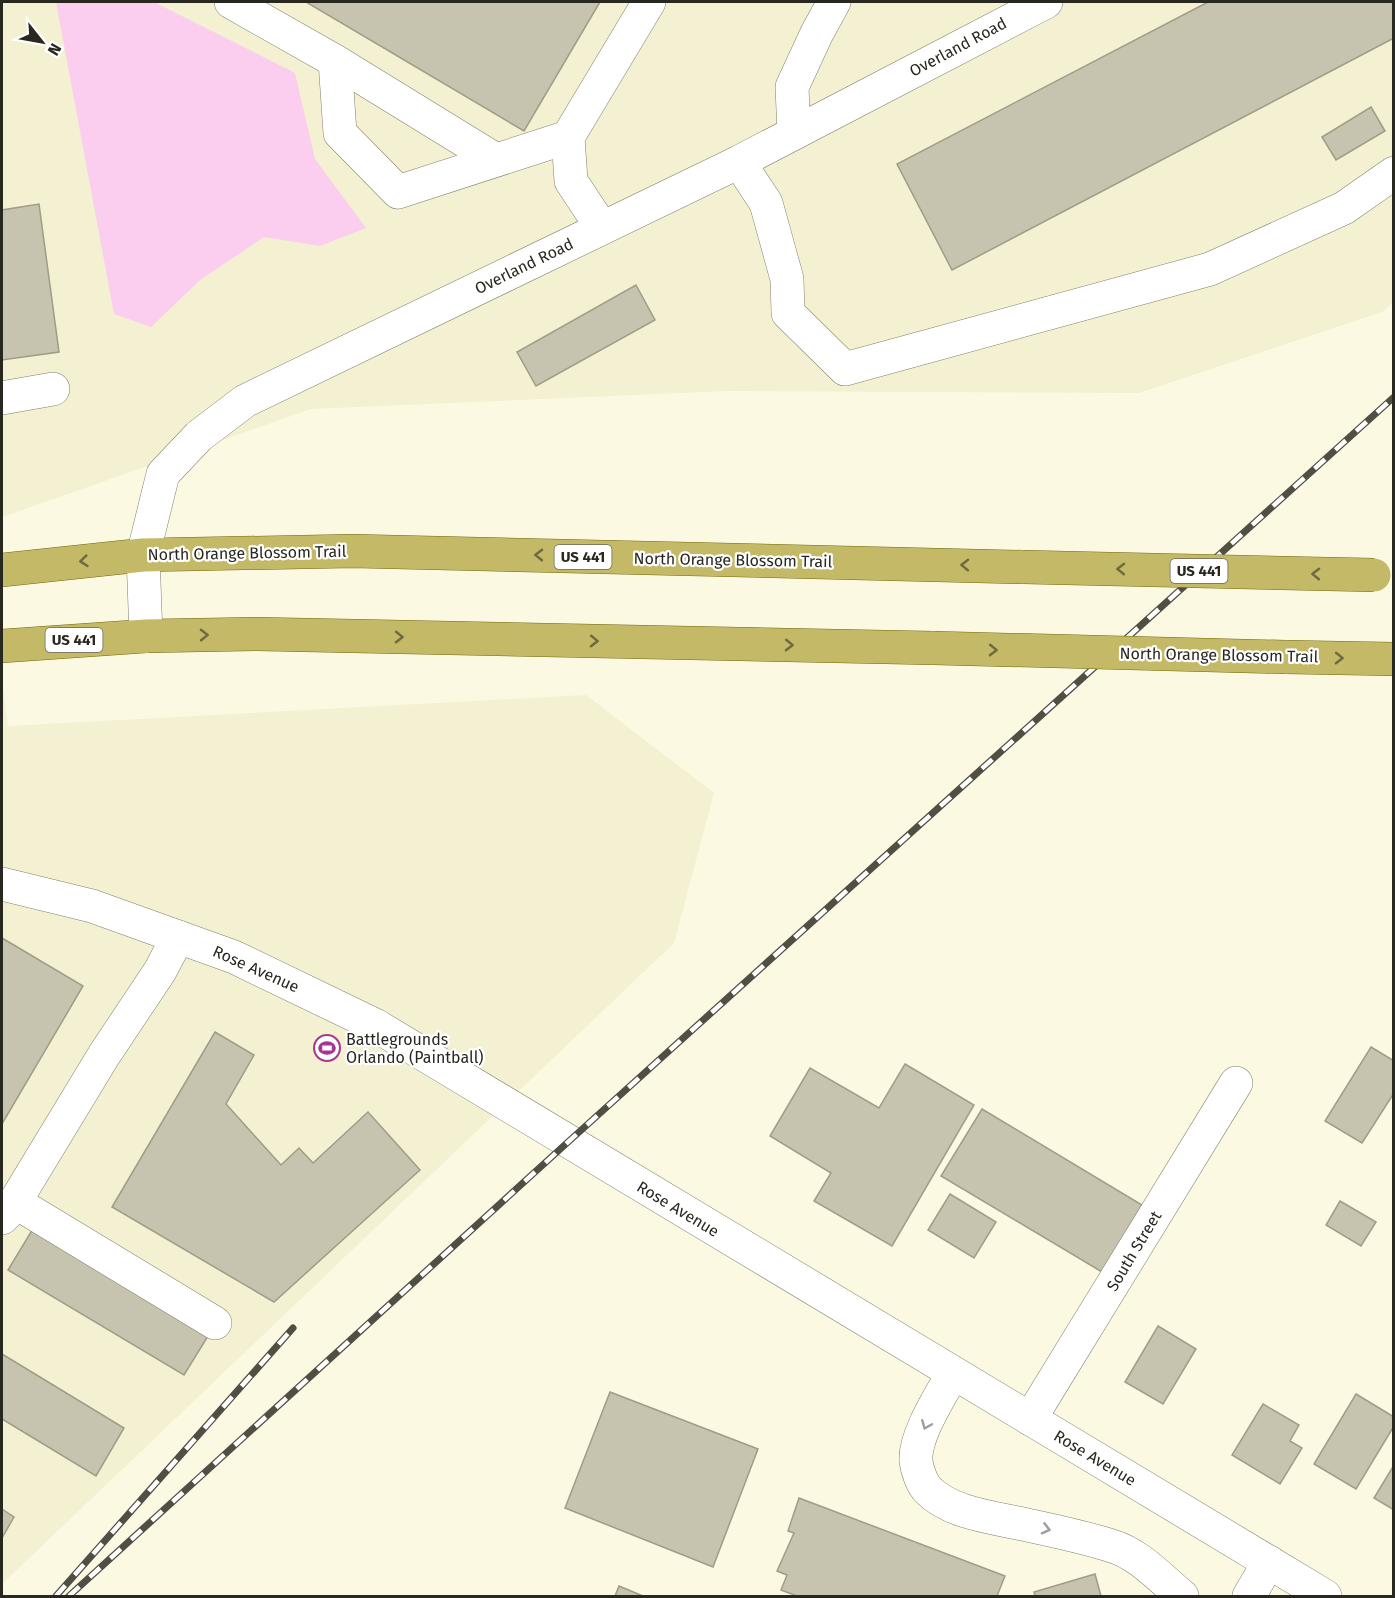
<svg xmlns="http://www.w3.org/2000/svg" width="1395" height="1598" font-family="'Fira Sans',sans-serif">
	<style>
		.built { fill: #f4f0d2 }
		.water { fill: #fbcdee }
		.building { fill: #c6c3ae; stroke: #9f9c87; stroke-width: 1.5 }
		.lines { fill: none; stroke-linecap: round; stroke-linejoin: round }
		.minor-casing { stroke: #83806c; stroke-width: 34 }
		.major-casing { stroke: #73680b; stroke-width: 34 }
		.minor { stroke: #fff; stroke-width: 33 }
		.major { stroke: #c3b966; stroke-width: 33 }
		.rail-casing { stroke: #504f44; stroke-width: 7 }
		.rail { stroke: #fff; stroke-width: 4.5; stroke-dasharray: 14; stroke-linecap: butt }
		.major-bridge-casing { stroke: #73680b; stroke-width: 34; stroke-linecap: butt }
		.major-bridge { stroke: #c3b966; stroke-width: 33 }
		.oneway { stroke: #6e6940 }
		.oneway2 { stroke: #9f9e9b }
		.labels { text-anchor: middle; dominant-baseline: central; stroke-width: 4.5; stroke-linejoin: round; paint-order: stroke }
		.shield { fill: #fff; stroke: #696863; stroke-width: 1.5 }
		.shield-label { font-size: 15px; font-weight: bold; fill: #292820 }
		.street-label { font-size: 16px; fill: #292820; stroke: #fff }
		.poi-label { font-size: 16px; fill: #292820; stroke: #fff; text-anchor: start }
	</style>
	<rect width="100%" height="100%" fill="#fcf9e3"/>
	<g class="built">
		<polygon points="2,2 1393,2 1393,303 1382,312 1139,393 727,391 311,409 2,517"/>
		<polygon points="2,681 8,726 586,695 714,793 674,943 2,1584"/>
	</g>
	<polygon class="water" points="56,2 154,2 295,73 315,159 366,228 320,246 264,237 200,280 151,327 114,314"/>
	<g class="building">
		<polygon points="306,2 600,2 524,131"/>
		<polygon points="1208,2 1394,2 1394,38 952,270 897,164"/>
		<polygon points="1371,107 1385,131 1336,160 1322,137"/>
		<polygon points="39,204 59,352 2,360 2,210"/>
		<polygon points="636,285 655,320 536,386 517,352"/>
		<polygon points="2,938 83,986 2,1124"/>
		<polygon points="215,1032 254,1055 226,1104 281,1165 299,1148 313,1163 368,1112 420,1170 274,1302 112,1207"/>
		<polygon points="1371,1047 1394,1061 1394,1093 1362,1143 1325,1121"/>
		<polygon points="905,1064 974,1105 892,1246 814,1201 831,1173 770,1136 810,1068 879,1108"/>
		<polygon points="982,1109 1142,1205 1102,1272 941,1176"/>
		<polygon points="950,1194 996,1222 974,1258 928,1230"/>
		<polygon points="1340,1201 1376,1222 1361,1246 1326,1225"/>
		<polygon points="37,1222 213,1328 184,1375 8,1270"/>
		<polygon points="1158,1326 1196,1349 1163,1404 1125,1382"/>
		<polygon points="2,1354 124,1428 96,1476 2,1419"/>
		<polygon points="610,1392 758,1449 713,1567 565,1508"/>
		<polygon points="1356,1394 1394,1417 1394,1426 1356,1489 1314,1464"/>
		<polygon points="1263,1404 1299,1425 1290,1441 1302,1448 1280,1484 1232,1455"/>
		<polygon points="1394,1465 1394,1510 1374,1498"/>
		<polygon points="799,1498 1005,1576 997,1596 797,1596 781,1590 787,1575 777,1571 794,1533 788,1531"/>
		<polygon points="2,1509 14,1517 2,1538"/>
		<polygon points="1095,1574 1101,1596 1035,1596 1034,1592"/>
		<polygon points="619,1586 643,1596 615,1596"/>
	</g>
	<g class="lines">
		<defs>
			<g id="minor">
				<polyline points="231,2 335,61 340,133 398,192 568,137"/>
				<polyline points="335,61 496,160"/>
				<polyline points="794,133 792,87 817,33 834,2"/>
				<polyline points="739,162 766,203 787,279 788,313 845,369 1210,269 1344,208 1394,173"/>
				<polyline points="602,228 571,181 568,137 649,2"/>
				<polyline points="2,398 53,389"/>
				<polyline points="146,636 143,555 163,474 199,436 245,401 739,162 1046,2"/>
				<polyline points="2,884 92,906 234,957 375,1025 1325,1596"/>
				<polyline points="15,1202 215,1323"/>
				<polyline points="2,1218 10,1210 104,1055 160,971 178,937"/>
				<path d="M953,1373C941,1395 914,1436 916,1461C917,1470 922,1484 928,1490C951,1514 997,1518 1027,1525C1055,1531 1084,1537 1112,1546C1139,1554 1160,1578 1182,1596"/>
				<polyline points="1030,1419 1236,1083"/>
				<polyline points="1249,1596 1269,1562"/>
			</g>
			<g id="major">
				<polyline points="2,570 143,555 353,551 1023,567"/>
				<polyline points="2,646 146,636 257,634 934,648"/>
				<polyline points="1285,657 1394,659"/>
			</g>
		</defs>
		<use href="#minor" class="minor-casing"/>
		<use href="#major" class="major-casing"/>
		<use href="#minor" class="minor"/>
		<use href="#major" class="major"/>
		<defs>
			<g id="rail">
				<polyline points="56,1596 293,1328"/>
				<polyline points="69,1596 568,1142 1394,397"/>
			</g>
		</defs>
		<use href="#rail" class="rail-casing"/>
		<use href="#rail" class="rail"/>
		<defs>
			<g id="major-bridge">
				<polyline points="1023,567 1374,575"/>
				<polyline points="934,648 1285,657"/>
			</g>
		</defs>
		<use href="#major-bridge" class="major-bridge-casing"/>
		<use href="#major-bridge" class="major-bridge"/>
	</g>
	<defs><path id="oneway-chevron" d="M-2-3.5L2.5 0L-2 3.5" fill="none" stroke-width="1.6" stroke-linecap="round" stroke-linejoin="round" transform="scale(1.5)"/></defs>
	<g class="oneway">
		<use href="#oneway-chevron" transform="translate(539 555) rotate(-179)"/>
		<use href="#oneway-chevron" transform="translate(84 561) rotate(174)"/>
		<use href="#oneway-chevron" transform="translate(965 565) rotate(-179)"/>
		<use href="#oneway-chevron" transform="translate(1121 569) rotate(-179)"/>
		<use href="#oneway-chevron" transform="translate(1316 574) rotate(-179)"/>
		<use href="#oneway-chevron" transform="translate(204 635) rotate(-1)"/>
		<use href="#oneway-chevron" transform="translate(399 637) rotate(1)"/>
		<use href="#oneway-chevron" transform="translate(594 641) rotate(1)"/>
		<use href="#oneway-chevron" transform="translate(789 645) rotate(1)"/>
		<use href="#oneway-chevron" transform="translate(993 650) rotate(1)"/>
		<use href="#oneway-chevron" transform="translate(1339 658) rotate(1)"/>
	</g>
	<g class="oneway2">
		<use href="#oneway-chevron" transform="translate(926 1425) rotate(112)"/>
		<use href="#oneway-chevron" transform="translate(1046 1529) rotate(14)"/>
	</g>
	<defs>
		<symbol id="stadium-ring" viewBox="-11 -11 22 22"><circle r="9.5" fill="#fff" stroke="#a73691" stroke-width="1.5"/><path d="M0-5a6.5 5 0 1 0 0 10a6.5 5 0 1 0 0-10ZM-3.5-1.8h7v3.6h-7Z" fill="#a73691"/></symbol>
	</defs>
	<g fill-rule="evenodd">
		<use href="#stadium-ring" x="312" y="1033" width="30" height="30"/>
	</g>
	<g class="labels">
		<g class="shield">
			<rect x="554.5" y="545" width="57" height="24" rx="4.5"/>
			<rect x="1170.5" y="559" width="57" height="24" rx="4.5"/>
			<rect x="45.5" y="628" width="57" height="24" rx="4.5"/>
		</g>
		<g class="shield-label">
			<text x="583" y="557">US 441</text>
			<text x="1199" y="571">US 441</text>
			<text x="74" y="640">US 441</text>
		</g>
		<g class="street-label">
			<text transform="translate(958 47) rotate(-28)">Overland Road</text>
			<text transform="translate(524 266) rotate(-26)">Overland Road</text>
			<text transform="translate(247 553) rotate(-1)">North Orange Blossom Trail</text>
			<text transform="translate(733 560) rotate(1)">North Orange Blossom Trail</text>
			<text transform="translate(1219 655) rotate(1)">North Orange Blossom Trail</text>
			<text transform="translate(256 969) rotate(24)">Rose Avenue</text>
			<text transform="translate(678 1209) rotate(31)">Rose Avenue</text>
			<text transform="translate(1134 1251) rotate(-59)">South Street</text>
			<text transform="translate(1095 1458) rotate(31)">Rose Avenue</text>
		</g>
		<g class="poi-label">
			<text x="346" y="1039">Battlegrounds<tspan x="346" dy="18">Orlando (Paintball)</tspan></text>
		</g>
	</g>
	<rect width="1395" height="1598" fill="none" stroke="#292820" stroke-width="6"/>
	<g transform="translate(42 42) rotate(121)" stroke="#ffffff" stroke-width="4.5" paint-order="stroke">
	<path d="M0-4.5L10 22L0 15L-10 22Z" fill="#292820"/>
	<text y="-9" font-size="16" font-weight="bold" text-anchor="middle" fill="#292820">N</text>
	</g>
</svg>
